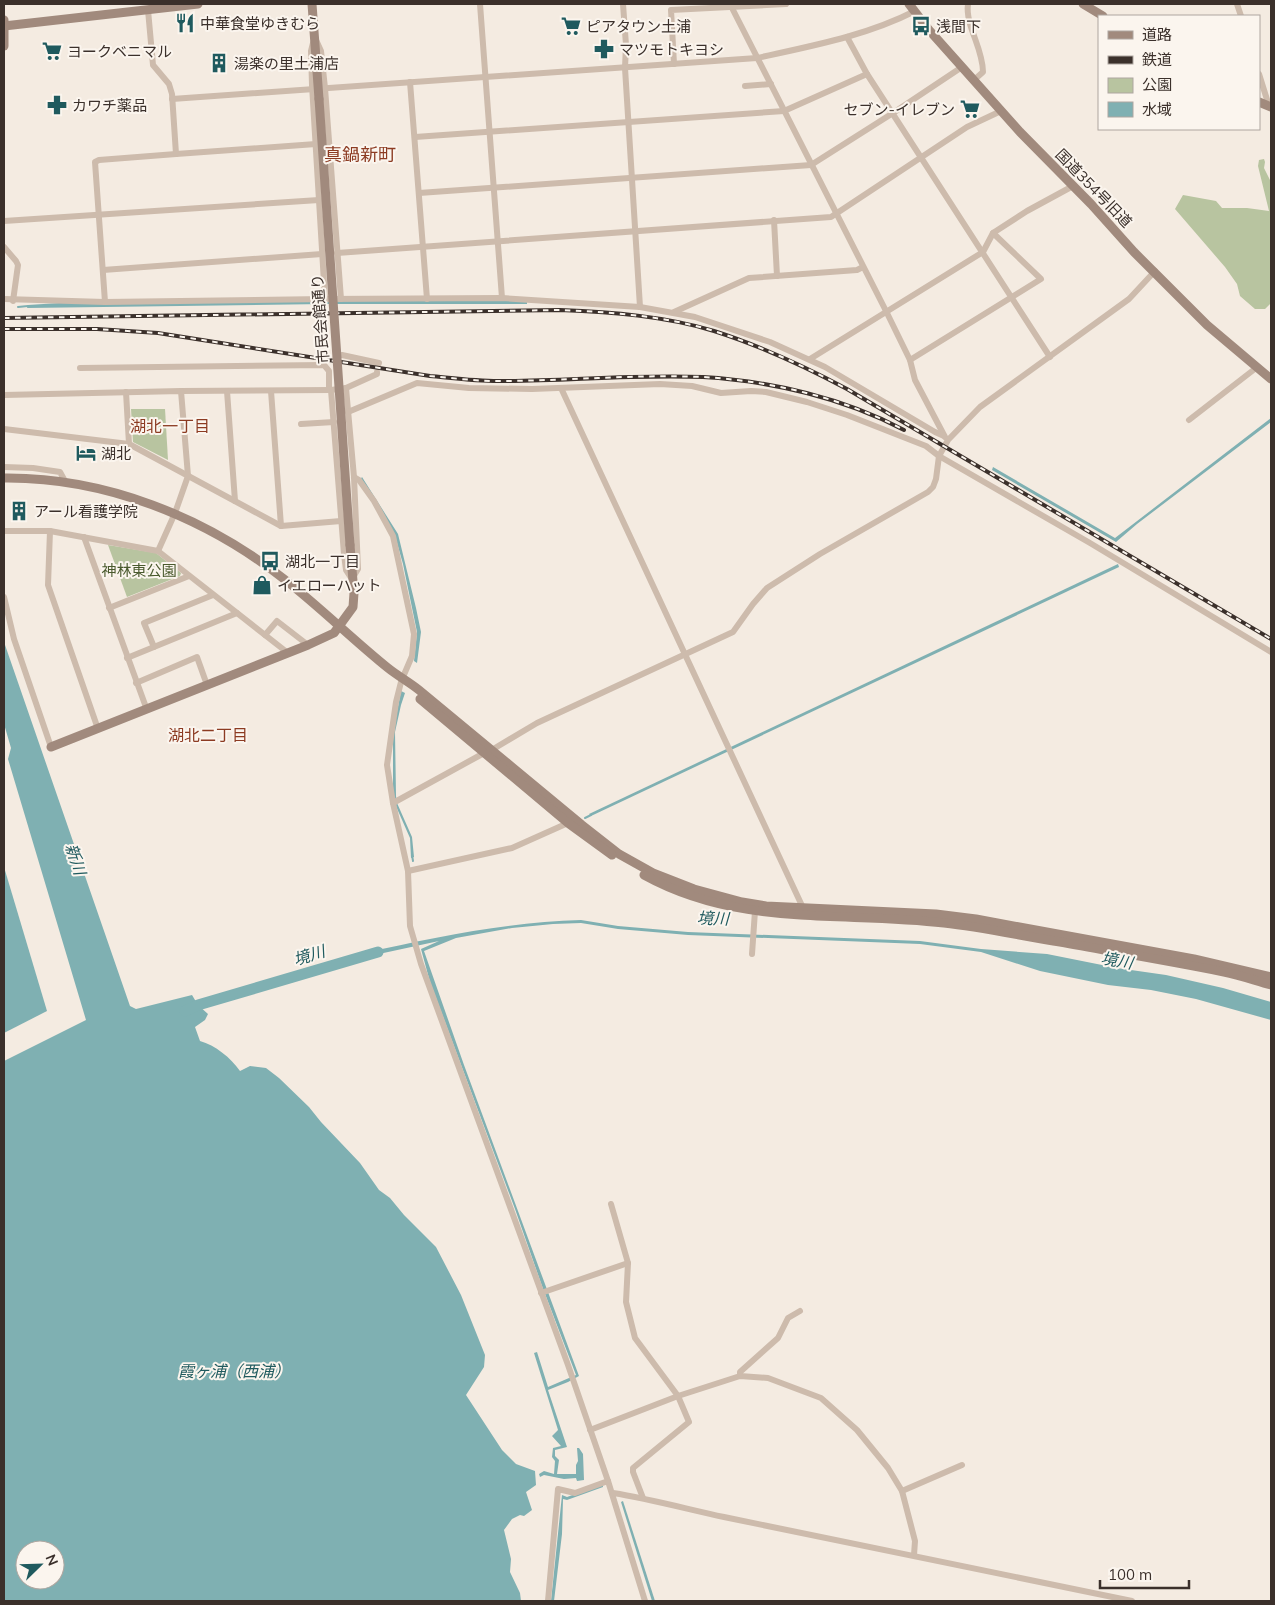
<svg xmlns="http://www.w3.org/2000/svg" width="1275" height="1605" font-family="Mulish,'Noto Sans JP',sans-serif">
	<style>
		.green { fill: #b8c4a0 }
		.water { fill: #7fb0b2; fill-rule: evenodd }
		.lines { fill: none; stroke-linecap: round; stroke-linejoin: round }
		.stream { stroke: #7fb0b2; stroke-width: 2 }
		.river { stroke: #7fb0b2; stroke-width: 11 }
		.street { stroke: #cdbbac; stroke-width: 6 }
		.secondary { stroke: #a18a7d; stroke-width: 9 }
		.rail-casing { stroke: #3b302b; stroke-width: 4 }
		.rail { stroke: #fbf5ee; stroke-width: 2; stroke-dasharray: 5.5; stroke-linecap: butt }
		.secondary-bridge { stroke: #a18a7d; stroke-width: 9 }
		.labels { text-anchor: middle; dominant-baseline: central; stroke-width: 4; stroke-linejoin: round; paint-order: stroke }
		.poi-label { font-size: 15px; fill: #3b302b; stroke: #fbf5ee; text-anchor: start }
		.street-label { font-size: 15px; fill: #3b302b; stroke: #fbf5ee }
		.park-label { font-size: 15px; fill: #4a5a2e; stroke: #fbf5ee }
		.neighbourhood-label { font-size: 16px; fill: #8c3b22; stroke: #fbf5ee }
		.water-label { font-size: 16px; font-style: italic; fill: #1f5a5e; stroke: #fbf5ee }
		.quarter-label { font-size: 18px; fill: #8c3b22; stroke: #fbf5ee }
	</style>
	<rect width="100%" height="100%" fill="#f4ebe1"/>
	<g class="green">
		<polygon points="1264,159 1265,162 1264,168 1271,182 1271,303 1265,309 1255,309 1240,296 1237,284 1225,267 1175,209 1183,195 1216,201 1222,208 1247,208 1269,211 1258,166 1259,160"/>
		<polygon points="131,409 165,409 168,460 133,442"/>
		<polygon points="108,545 156,553 181,573 180,576 127,597"/>
	</g>
	<g class="water">
		<polygon points="325,300 527,301 527,304 325,304 27,308 28,305 59,303"/>
		<polygon points="1271,418 1271,422 1137,524 1116,542 992,470 993,467 1115,538"/>
		<polygon points="362,477 398,534 416,608 421,632 417,663 414,661 417,632 403,564 395,536 360,480"/>
		<polygon points="1118,564 1119,567 591,816 589,814"/>
		<path d="M4,642L130,1006L136,1009L192,995L198,1005L208,1014L205,1020L195,1027L200,1041C215,1045 231,1058 240,1071L250,1066L266,1068L279,1078L309,1107L321,1122L360,1163L379,1190L390,1198L404,1215L436,1247L461,1295L485,1355L484,1367L466,1395L502,1450L516,1464L535,1471L536,1485L526,1492L532,1510L524,1516L520,1515L512,1519L504,1530L511,1559L510,1572L520,1593L521,1601H4V1061L86,1020L8,759L11,748L4,724ZM25,1550H55V1580H25Z"/>
		<polygon points="401,691 405,693 401,705 395,732 396,796 397,803 412,837 414,857 411,858 410,838 395,804 393,797 393,733"/>
		<polygon points="4,867 47,1011 4,1033"/>
		<path d="M581,920L618,926L688,932L920,941L981,949L1047,954L1117,968L1166,975L1223,988L1271,1002V1020L1196,999L1151,990L1108,985L1040,971L981,952L920,944L688,935L618,929L581,923L553,924L512,928L456,938L424,951L464,1065L579,1376L568,1382L548,1390L567,1447L555,1450V1456L559,1460L557,1474H576V1465L578,1461L577,1448H579L583,1454L584,1480L577,1481L576,1478L564,1479L544,1475L540,1477L539,1474L544,1471L554,1474L555,1461L552,1457L553,1448L561,1446L552,1436L558,1430L534,1353L537,1352L548,1387L576,1375L542,1286L515,1209L430,982L421,949L439,941L365,957L364,953C435,937 508,922 581,920Z"/>
		<polygon points="603,1484 603,1487 567,1500 563,1499 562,1534 554,1601 551,1601 562,1495 567,1497"/>
		<polygon points="623,1501 655,1601 652,1601 621,1502"/>
	</g>
	<g class="lines">
		<g class="stream">
			<polyline points="18,307 28,306"/>
			<polyline points="585,818 591,815"/>
			<polyline points="412,855 413,861"/>
		</g>
		<polyline class="river" points="185,1011 198,1005 378,952"/>
		<g class="street">
			<polyline points="480,4 502,298"/>
			<polyline points="623,4 626,45 625,68 640,307"/>
			<polyline points="730,4 886,311 910,360 915,380 945,437"/>
			<path d="M968,4C965,25 983,48 983,72L974,80"/>
			<polyline points="1237,4 1241,16"/>
			<polyline points="847,37 867,74 1050,357"/>
			<polyline points="316,40 321,51 325,88 341,299"/>
			<polyline points="313,43 311,51 312,85 325,299"/>
			<polyline points="674,64 671,10 786,4"/>
			<polyline points="1259,74 1269,106"/>
			<polyline points="410,82 427,299"/>
			<polyline points="745,86 771,84"/>
			<path d="M172,99L757,58C811,46 866,36 915,11"/>
			<polyline points="415,137 784,111 867,74"/>
			<polyline points="176,154 316,144"/>
			<polyline points="419,193 811,165 893,113 962,67"/>
			<polyline points="774,220 777,276"/>
			<polyline points="4,221 319,200"/>
			<polyline points="4,247 16,261 18,265 13,301"/>
			<polyline points="337,253 831,217 967,127 1001,111"/>
			<polyline points="103,270 322,254"/>
			<polyline points="4,299 105,302 325,299 502,298 640,307 695,317 770,342 825,367 935,432 944,436"/>
			<polyline points="105,302 95,162 99,160 176,154 172,94 169,84 153,65 148,10"/>
			<polyline points="674,312 749,278 857,270 863,267"/>
			<polyline points="342,355 379,363 378,365"/>
			<polyline points="810,359 983,252 993,233 1027,211 1073,186"/>
			<polyline points="910,360 1041,279 993,233"/>
			<polyline points="80,368 324,365 329,371 329,390"/>
			<polygon points="346,388 354,477 358,569 352,579 346,570 344,554 331,390"/>
			<polyline points="346,388 377,374 377,372"/>
			<polyline points="561,388 804,910"/>
			<polyline points="181,391 331,390"/>
			<polyline points="227,391 235,501"/>
			<polyline points="271,391 281,526"/>
			<polyline points="126,392 129,444"/>
			<polyline points="4,395 181,391 188,476 175,513 158,551"/>
			<polyline points="348,412 417,383 469,388 532,389 660,384 692,386 721,393 751,391 766,392 807,402 847,415 926,446 939,456 1090,543 1271,652"/>
			<polyline points="1189,420 1256,368"/>
			<polyline points="301,424 334,422"/>
			<polyline points="4,429 129,444 281,526 341,521"/>
			<polyline points="4,467 33,468 60,472 66,483"/>
			<polyline points="354,477 359,480 374,501 393,536 414,634 412,656 403,677"/>
			<polyline points="4,531 50,531 158,551 288,653"/>
			<polyline points="50,531 48,585 98,729"/>
			<polyline points="84,537 147,710"/>
			<polyline points="4,597 14,639 51,747"/>
			<polyline points="109,608 189,576"/>
			<polyline points="265,635 277,621 308,645"/>
			<polyline points="154,647 144,623 213,595"/>
			<polyline points="127,658 237,613"/>
			<polyline points="401,682 396,702 387,765 393,803 408,871 410,926 421,964 568,1365 608,1481 575,1493 558,1489 548,1601"/>
			<polyline points="136,683 197,657 207,685"/>
			<polyline points="490,751 537,723 733,632 753,604 767,588 820,554 928,492 933,487 936,479 939,456 948,440 980,407 1129,299 1155,271"/>
			<polyline points="393,803 486,752"/>
			<polyline points="408,871 512,848 568,823"/>
			<polyline points="752,954 755,911"/>
			<polyline points="611,1204 628,1263 626,1302 635,1338 678,1396 689,1422 633,1468 633,1472 643,1498"/>
			<polyline points="541,1293 628,1263"/>
			<polyline points="740,1376 740,1372 778,1338 788,1318 800,1311"/>
			<polyline points="590,1430 678,1396 740,1376 768,1378 821,1398 857,1430 888,1468 902,1491 915,1541 914,1555"/>
			<polyline points="608,1481 645,1601"/>
			<polyline points="902,1491 962,1465"/>
			<path d="M613,1493C650,1499 687,1509 724,1517C860,1545 996,1573 1132,1601"/>
		</g>
		<g class="secondary">
			<polyline points="312,4 319,99"/>
			<polyline points="909,4 929,30 1020,132 1091,204 1134,252 1207,325 1271,379"/>
			<polyline points="1083,4 1103,16"/>
			<polyline points="4,20 4,46"/>
			<polyline points="4,26 198,4"/>
			<polyline points="1259,102 1271,107"/>
			<path d="M4,478C105,477 205,517 284,579C320,607 352,639 388,668C398,676 409,682 419,690L582,825L619,854L653,873L694,889L742,902L766,906L936,914L976,919L1194,959L1271,977"/>
			<polyline points="420,699 568,823 612,855"/>
			<polyline points="51,747 308,645 334,633 353,607 354,593 350,545"/>
			<path d="M644,875C740,928 841,911 944,923C983,927 1021,936 1060,942C1115,952 1169,961 1224,972C1240,975 1256,981 1271,985"/>
		</g>
		<defs>
			<g id="rail">
				<path d="M4,318L560,310C611,312 665,316 714,331C761,346 804,366 847,389L1271,639"/>
				<path d="M4,329H97L158,333L430,376C452,378 475,381 498,381C566,381 635,374 703,377C771,381 844,398 904,430"/>
			</g>
		</defs>
		<use href="#rail" class="rail-casing"/>
		<use href="#rail" class="rail"/>
		<polyline class="secondary-bridge" points="319,99 350,545"/>
	</g>
	<defs>
		<symbol id="restaurant-bare" viewBox="-9 -9 18 18"><path d="M-5-6h1v4h1v-4h1v4h1v-4h1v5L-1.5 .5V6h-2V.5L-5-1ZM5-6V6H3V1.5H1.5Q1.5-4 5-6Z" fill="#1f5a5e" stroke="#fbf5ee" stroke-width="2.5" paint-order="stroke"/></symbol>
		<symbol id="supermarket-bare" viewBox="-9 -9 18 18"><path d="M-6-5.5h2.5l.6 2H6L4.5 2H-2.5L-4.4-4H-6ZM-1.5 3.2a1.3 1.3 0 1 0 .1 0ZM3 3.2a1.3 1.3 0 1 0 .1 0Z" fill="#1f5a5e" stroke="#fbf5ee" stroke-width="2.5" paint-order="stroke"/></symbol>
		<symbol id="bus-bare" viewBox="-9 -9 18 18"><path d="M-5-6H5V4H4V6H2V4H-2V6H-4V4H-5ZM-3.5-4V0h7V-4ZM-3.5 1.2v1.5H-2V1.2ZM2 1.2v1.5H3.5V1.2Z" fill="#1f5a5e" stroke="#fbf5ee" stroke-width="2.5" paint-order="stroke"/></symbol>
		<symbol id="pharmacy-bare" viewBox="-9 -9 18 18"><path d="M-2-6h4v4h4v4h-4v4h-4v-4h-4v-4h4Z" fill="#1f5a5e" stroke="#fbf5ee" stroke-width="2.5" paint-order="stroke"/></symbol>
		<symbol id="building-bare" viewBox="-9 -9 18 18"><path d="M-4-6H4V6H1V3H-1V6H-4ZM-2.5-4.3h1.7v1.8h-1.7ZM.8-4.3h1.7v1.8H.8ZM-2.5-1h1.7V.8h-1.7ZM.8-1h1.7V.8H.8Z" fill="#1f5a5e" stroke="#fbf5ee" stroke-width="2.5" paint-order="stroke"/></symbol>
		<symbol id="hotel-bare" viewBox="-9 -9 18 18"><path d="M-6-4.5h1.5V1H6V5H4.5V3h-9V5H-6ZM-4 0a1.8 1.8 0 1 1 3.6 0ZM.5 0V-2.5h3Q6-2.5 6 0Z" fill="#1f5a5e" stroke="#fbf5ee" stroke-width="2.5" paint-order="stroke"/></symbol>
		<symbol id="shop-bare" viewBox="-9 -9 18 18"><path d="M-5-2.5h2.3a2.7 3.5 0 0 1 5.4 0H5L5.5 6h-11ZM-1.5-2.5h3a1.5 2.3 0 0 0-3 0Z" fill="#1f5a5e" stroke="#fbf5ee" stroke-width="2.5" paint-order="stroke"/></symbol>
	</defs>
	<g fill-rule="evenodd">
		<use href="#restaurant-bare" x="171" y="9" width="28" height="28"/>
		<use href="#supermarket-bare" x="557" y="12" width="28" height="28"/>
		<use href="#bus-bare" x="907" y="12" width="28" height="28"/>
		<use href="#pharmacy-bare" x="590" y="35" width="28" height="28"/>
		<use href="#supermarket-bare" x="38" y="37" width="28" height="28"/>
		<use href="#building-bare" x="205" y="49" width="28" height="28"/>
		<use href="#pharmacy-bare" x="43" y="91" width="28" height="28"/>
		<use href="#supermarket-bare" x="956" y="95" width="28" height="28"/>
		<use href="#hotel-bare" x="72" y="439" width="28" height="28"/>
		<use href="#building-bare" x="5" y="497" width="28" height="28"/>
		<use href="#bus-bare" x="256" y="547" width="28" height="28"/>
		<use href="#shop-bare" x="248" y="571" width="28" height="28"/>
	</g>
	<g class="labels">
		<g class="poi-label">
			<text x="200" y="23">中華食堂ゆきむら</text>
			<text x="586" y="26">ピアタウン土浦</text>
			<text x="936" y="26">浅間下</text>
			<text x="619" y="49">マツモトキヨシ</text>
			<text x="67" y="51">ヨークベニマル</text>
			<text x="234" y="63">湯楽の里土浦店</text>
			<text x="72" y="105">カワチ薬品</text>
			<text x="955" y="109" text-anchor="end">セブン-イレブン</text>
			<text x="101" y="453">湖北</text>
			<text x="34" y="511">アール看護学院</text>
			<text x="285" y="561">湖北一丁目</text>
			<text x="277" y="585">イエローハット</text>
		</g>
		<g class="street-label">
			<text transform="translate(1094 188) rotate(46)">国道354号旧道</text>
			<text transform="translate(320 319) rotate(-94)">市民会館通り</text>
		</g>
		<g class="park-label">
			<text x="139" y="570">神林東公園</text>
		</g>
		<g class="neighbourhood-label">
			<text x="170" y="426">湖北一丁目</text>
			<text x="208" y="735">湖北二丁目</text>
		</g>
		<g class="water-label">
			<text transform="translate(76 859) rotate(72)">新川</text>
			<text transform="translate(713 918) rotate(2)">境川</text>
			<text transform="translate(309 955) rotate(-17)">境川</text>
			<text transform="translate(1117 960) rotate(10)">境川</text>
			<text x="234" y="1371">霞ヶ浦（西浦）</text>
		</g>
		<g class="quarter-label">
			<text x="360" y="154">真鍋新町</text>
		</g>
	</g>
	<rect width="1275" height="1605" fill="none" stroke="#3b302b" stroke-width="10"/>
	<rect x="1098" y="15" width="162" height="115" fill="#fbf5ee" stroke="#aea6a0"/>
	<rect x="1108" y="31" width="25" height="8" fill="#a18a7d" stroke="#aea6a0"/>
	<text x="1142" y="40" font-size="15" fill="#3b302b">道路</text>
	<rect x="1108" y="56" width="25" height="8" fill="#3b302b" stroke="#aea6a0"/>
	<text x="1142" y="65" font-size="15" fill="#3b302b">鉄道</text>
	<rect x="1108" y="78" width="25" height="15" fill="#b8c4a0" stroke="#aea6a0"/>
	<text x="1142" y="90" font-size="15" fill="#3b302b">公園</text>
	<rect x="1108" y="102" width="25" height="15" fill="#7fb0b2" stroke="#aea6a0"/>
	<text x="1142" y="115" font-size="15" fill="#3b302b">水域</text>
	<g transform="translate(40 1565) rotate(67)"><circle r="24" fill="#fbf5ee" stroke="#aea6a0"/>
	<path d="M0-4L9 19L0 12L-9 19Z" fill="#1f5a5e"/>
	<text y="-8" font-size="14" font-weight="bold" text-anchor="middle" fill="#3b302b">N</text>
	</g>
	<path d="M1100 1580v8h89v-8" fill="none" stroke="#3b302b" stroke-width="2.5"/>
	<text x="1108" y="1580" font-size="15" fill="#3b302b" stroke="#fbf5ee" stroke-width="4" paint-order="stroke">100 m</text>
</svg>
